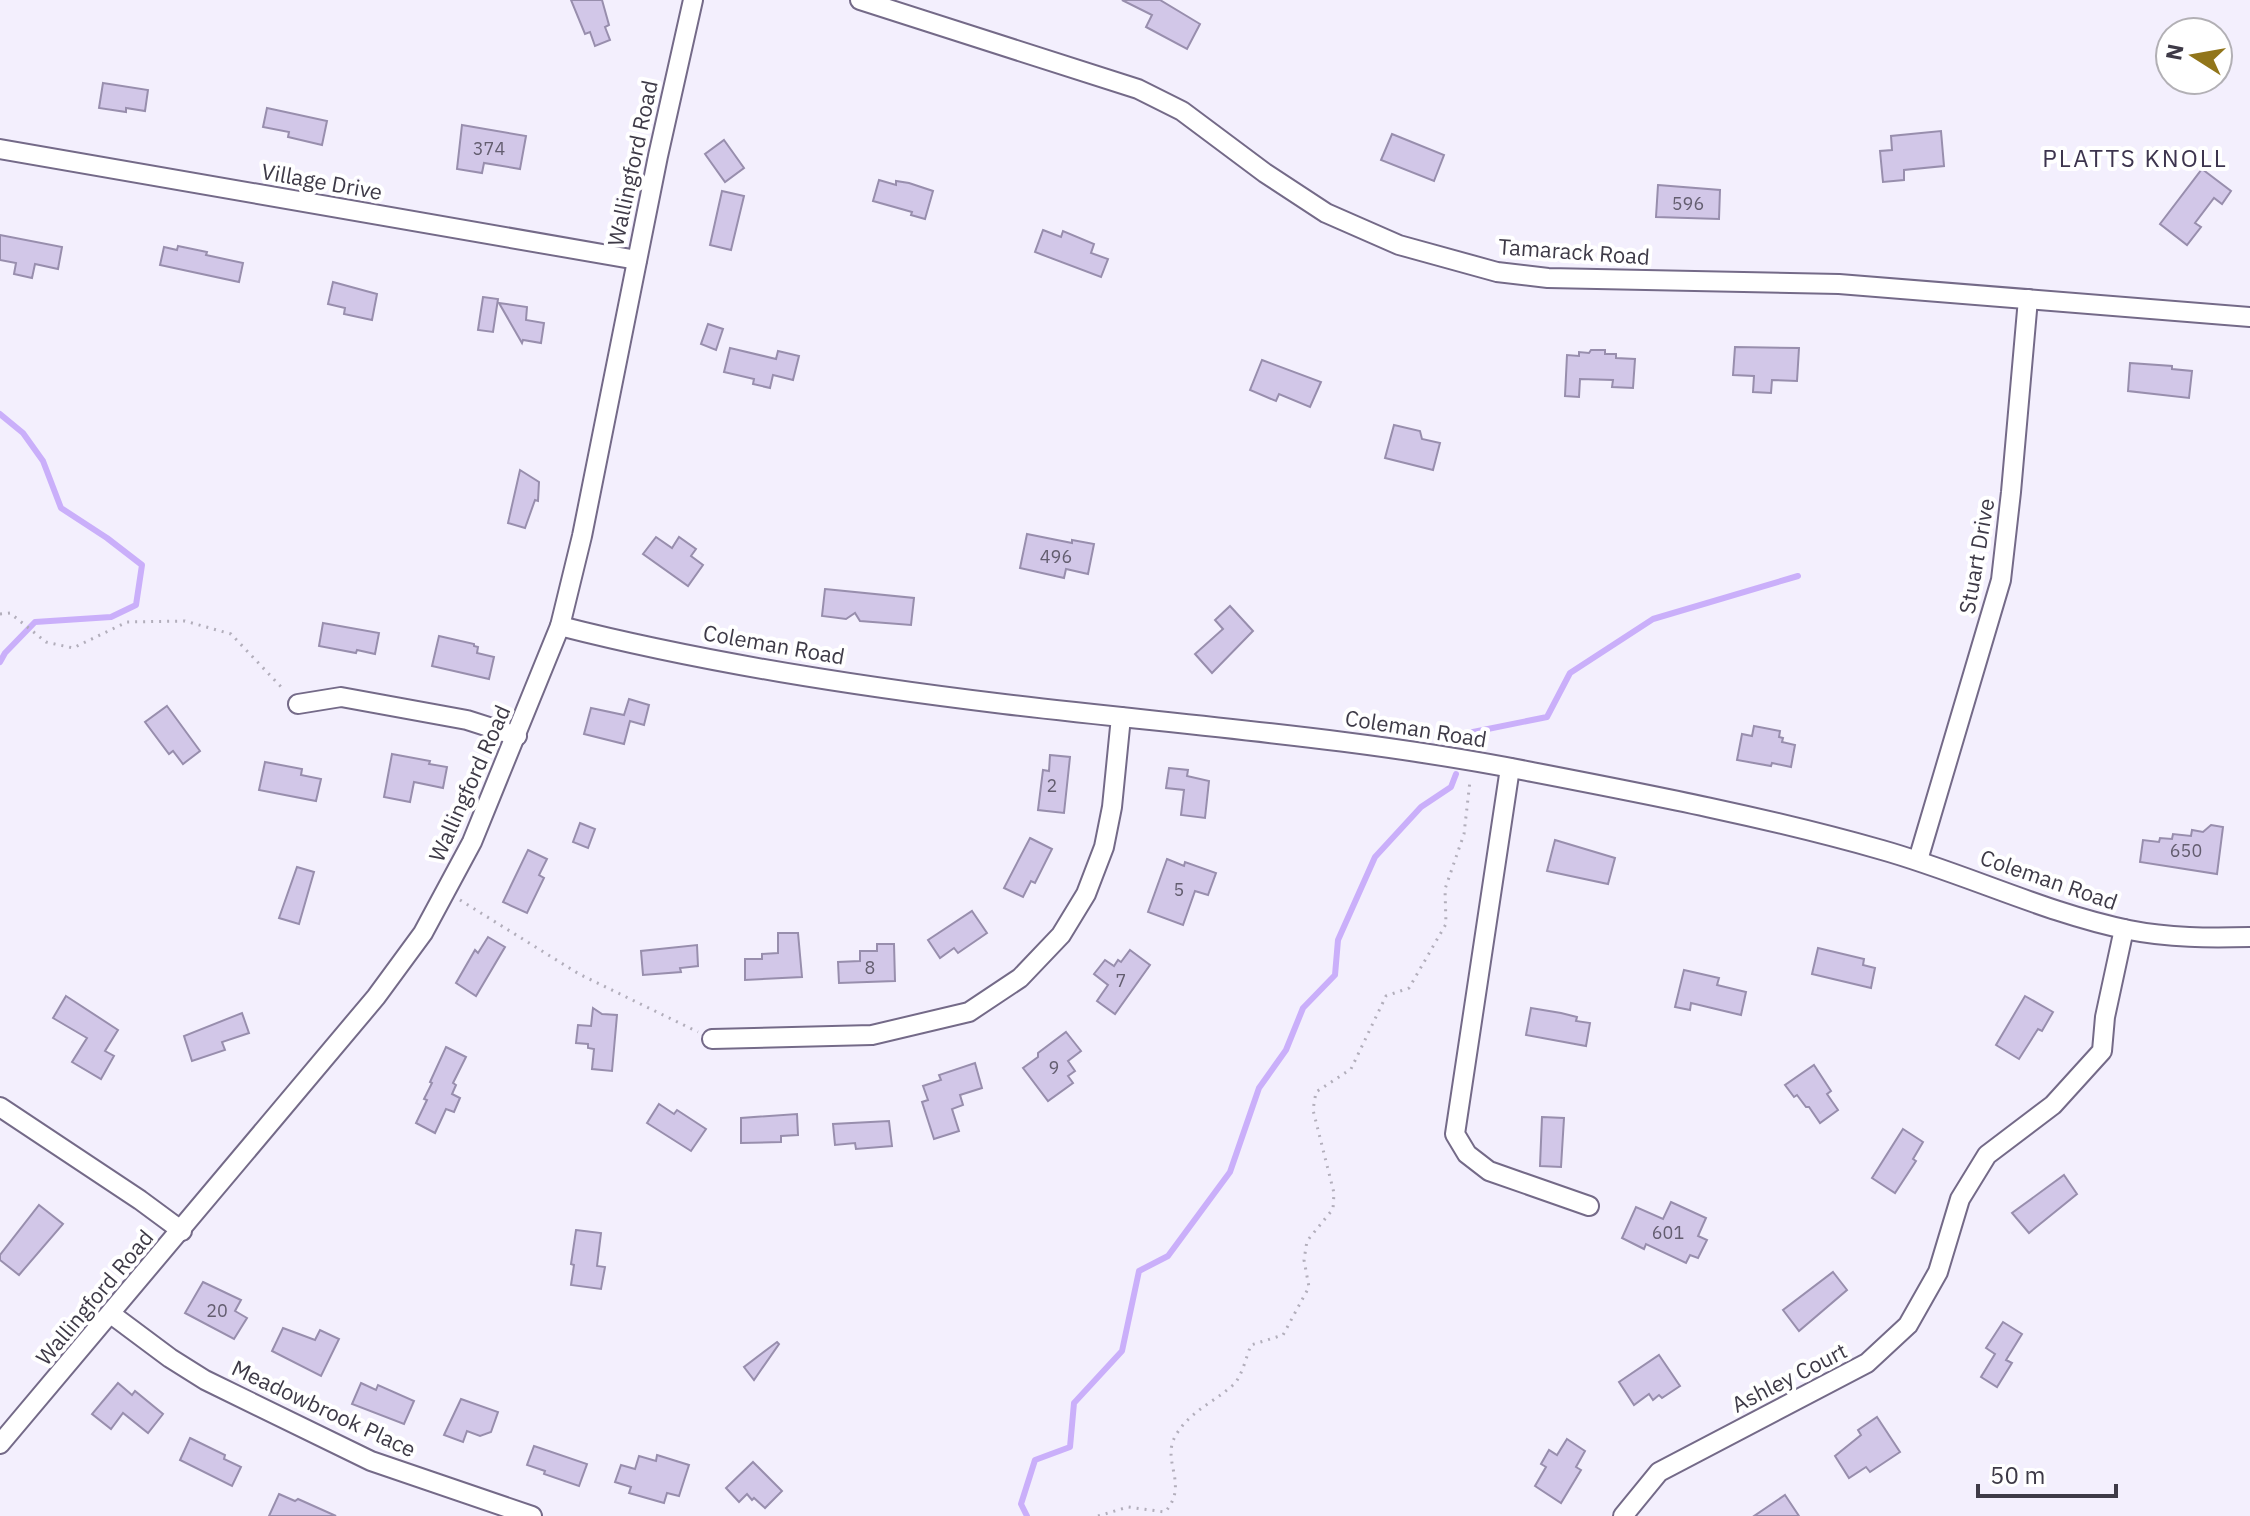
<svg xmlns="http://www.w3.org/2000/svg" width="2250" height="1516" font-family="'IBM Plex Sans',sans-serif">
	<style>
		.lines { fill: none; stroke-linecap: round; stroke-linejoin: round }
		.stream { stroke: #caaffa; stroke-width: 6 }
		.building { fill: #d2c7e8; stroke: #988ead; stroke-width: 2 }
		.minor-casing { stroke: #746a88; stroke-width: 22 }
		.path { stroke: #b2aebb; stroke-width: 3; stroke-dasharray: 2 6; stroke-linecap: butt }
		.minor { stroke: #fff; stroke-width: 18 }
		.labels { text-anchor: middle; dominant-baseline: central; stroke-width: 8; stroke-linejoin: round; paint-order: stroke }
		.number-label { font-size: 18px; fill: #635d6f }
		.street-label { font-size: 22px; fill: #3e3a47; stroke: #fff }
		.neighbourhood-label { font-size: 24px; letter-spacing: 2px; fill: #3d344e; stroke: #fff }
	</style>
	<rect width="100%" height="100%" fill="#f3effd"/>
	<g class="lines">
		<g class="stream">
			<polyline points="0,414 23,433 43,461 61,508 107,538 142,565 136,605 111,617 35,622 5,653 0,662"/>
			<polyline points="1467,745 1473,732 1547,717 1570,673 1653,619 1798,576"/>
			<polyline points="1027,1516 1021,1504 1035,1460 1070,1447 1074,1403 1122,1351 1139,1271 1168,1256 1230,1172 1259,1088 1286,1050 1303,1008 1335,975 1338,940 1375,857 1421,807 1451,787 1456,774"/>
		</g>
	</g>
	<g class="building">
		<polygon points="571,0 602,0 609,25 605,27 610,40 595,46 590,32 585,34"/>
		<polygon points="1122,0 1160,0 1200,24 1187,49 1146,27 1152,15"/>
		<polygon points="103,83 148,90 145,111 126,108 126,112 99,108"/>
		<polygon points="267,108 327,121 322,145 288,137 289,132 263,127"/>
		<polygon points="462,125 526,136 520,169 484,163 482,173 457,169"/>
		<polygon points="1941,131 1944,166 1904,170 1904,180 1883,182 1880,151 1892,150 1891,136"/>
		<polygon points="1392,134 1444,155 1434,181 1381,160"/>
		<polygon points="724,140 744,168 725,182 705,154"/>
		<polygon points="2202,169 2231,191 2222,204 2214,198 2195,223 2201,227 2187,245 2160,224"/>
		<polygon points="879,180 896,185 896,181 909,183 933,191 925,219 911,215 912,212 873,201"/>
		<polygon points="1658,185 1720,190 1719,219 1656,217"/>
		<polygon points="722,191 744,196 731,250 710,245"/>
		<polygon points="1043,230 1061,237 1063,231 1094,244 1091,253 1108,259 1101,277 1035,252"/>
		<polygon points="0,235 62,247 58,269 35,264 32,278 14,274 16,263 0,260"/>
		<polygon points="178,246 207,252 206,255 243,263 239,282 160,265 164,247 177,250"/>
		<polygon points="333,282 377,294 372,320 344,314 345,308 328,304"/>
		<polygon points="483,297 498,299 493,332 478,330"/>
		<polygon points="499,303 527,307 526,320 544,323 541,343 523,340 522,343"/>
		<polygon points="708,324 723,329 716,350 701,344"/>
		<polygon points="1735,347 1799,348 1797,381 1772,380 1771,393 1753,392 1754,376 1733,375"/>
		<polygon points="730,348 776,359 778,351 799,356 793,380 773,375 770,388 753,384 754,379 724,372"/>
		<polygon points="1591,350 1605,350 1605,354 1616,354 1616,358 1635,359 1633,388 1612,387 1613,380 1580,379 1579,397 1565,396 1567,355 1579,356 1579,352 1589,353"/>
		<polygon points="1262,360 1321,382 1310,407 1279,394 1276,401 1250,390"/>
		<polygon points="2130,363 2172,366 2172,369 2192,371 2189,398 2128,391"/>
		<polygon points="1394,425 1420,431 1422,439 1440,443 1433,470 1385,458"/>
		<polygon points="520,470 539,482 538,501 535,500 525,528 508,523"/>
		<polygon points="1027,534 1072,543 1072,540 1094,544 1088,574 1066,569 1064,578 1020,568"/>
		<polygon points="656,537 672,548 679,537 696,549 691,556 703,565 688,586 643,554"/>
		<polygon points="825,589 914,598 911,625 860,621 855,613 846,619 822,616"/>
		<polygon points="1230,606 1253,631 1212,673 1195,654 1223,629 1215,620"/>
		<polygon points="323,623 379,633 375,654 357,650 356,653 319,646"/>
		<polygon points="439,636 474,644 474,646 478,647 477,653 494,657 489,679 432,666"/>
		<polygon points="629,699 649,705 644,725 630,721 624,744 584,734 591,708 624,715"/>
		<polygon points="167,706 200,751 183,764 173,751 169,754 145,722"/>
		<polygon points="1754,726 1780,731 1779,737 1783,738 1782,742 1795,745 1791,767 1772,763 1771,766 1737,760 1742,734 1752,736"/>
		<polygon points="392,754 430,761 429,764 447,767 443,788 414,782 410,802 384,797"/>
		<polygon points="1050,755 1070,757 1064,813 1038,810 1043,770 1049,771"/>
		<polygon points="265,762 302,769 301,775 321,779 316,801 259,790"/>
		<polygon points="1169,768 1188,770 1187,776 1209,781 1205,818 1181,815 1184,790 1166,788"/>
		<polygon points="580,823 595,829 588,848 573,842"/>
		<polygon points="2211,825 2223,827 2217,874 2140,862 2143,840 2159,842 2160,838 2172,839 2173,834 2191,836 2192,830 2203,832"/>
		<polygon points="1030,838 1052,849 1035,883 1031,881 1023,897 1004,888"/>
		<polygon points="1555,840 1615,858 1608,884 1547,871"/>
		<polygon points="528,850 547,859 539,875 544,878 527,913 503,902"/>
		<polygon points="1167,859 1184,866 1185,862 1216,873 1208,895 1195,891 1183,925 1148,912"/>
		<polygon points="297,867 314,872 299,924 279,918"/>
		<polygon points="972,911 987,933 958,953 954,948 940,958 928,940"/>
		<polygon points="778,933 798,933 802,977 745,980 745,959 762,959 762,954 778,953"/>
		<polygon points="488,937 505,947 476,996 456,983 475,950 478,953"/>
		<polygon points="877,944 894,944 895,981 839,983 838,962 860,961 860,951 877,951"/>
		<polygon points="697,945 698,966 680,968 681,972 643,975 641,951"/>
		<polygon points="1818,948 1864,959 1863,965 1875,968 1871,988 1812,974"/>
		<polygon points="1130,950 1150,965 1115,1014 1097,1001 1108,985 1094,974 1105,960 1114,966 1118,960 1121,962"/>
		<polygon points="1684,970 1719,978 1717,985 1746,992 1741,1015 1691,1003 1690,1010 1675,1007"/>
		<polygon points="66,996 118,1030 105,1051 114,1056 101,1079 72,1062 87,1038 53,1018"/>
		<polygon points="2025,996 2053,1012 2042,1031 2038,1029 2019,1059 1996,1045"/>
		<polygon points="593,1008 602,1014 617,1015 612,1071 592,1069 594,1049 588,1048 588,1044 576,1043 578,1025 591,1026"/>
		<polygon points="1531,1008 1561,1013 1577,1017 1576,1021 1590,1023 1586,1046 1526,1035"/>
		<polygon points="242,1013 249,1033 222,1042 225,1050 192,1061 184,1036"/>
		<polygon points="1066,1032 1081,1051 1068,1061 1075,1071 1068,1076 1073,1083 1048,1101 1023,1068 1038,1057 1038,1053"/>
		<polygon points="446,1047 466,1057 453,1083 456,1085 452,1094 460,1098 454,1112 446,1109 435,1133 416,1123 427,1100 424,1099 432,1083 430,1082"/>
		<polygon points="975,1063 982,1088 960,1095 963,1105 952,1109 959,1131 934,1139 922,1102 928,1100 923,1086 941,1080 939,1075"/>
		<polygon points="1814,1065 1831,1091 1827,1094 1838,1110 1820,1123 1809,1107 1806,1107 1797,1095 1794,1097 1785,1085"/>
		<polygon points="659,1104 674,1114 677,1110 706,1129 691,1151 647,1123"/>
		<polygon points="797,1114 798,1135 781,1136 781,1142 741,1143 741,1118"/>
		<polygon points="1542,1117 1564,1118 1561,1167 1540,1166"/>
		<polygon points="889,1121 892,1146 856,1149 855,1143 835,1145 833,1124"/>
		<polygon points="1903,1129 1923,1142 1913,1159 1916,1161 1895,1193 1872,1178"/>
		<polygon points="2064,1175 2077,1194 2029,1233 2012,1213"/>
		<polygon points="1671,1202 1706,1218 1698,1236 1707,1240 1698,1258 1690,1255 1686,1263 1646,1244 1644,1249 1622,1238 1636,1207 1663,1219"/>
		<polygon points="39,1205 63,1224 19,1275 0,1260 0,1255"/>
		<polygon points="576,1230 601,1233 597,1266 605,1267 601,1289 571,1285 574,1265 571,1264"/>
		<polygon points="1833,1272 1847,1290 1799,1331 1783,1310"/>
		<polygon points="203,1282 241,1300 235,1311 247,1318 234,1339 185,1313"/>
		<polygon points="2003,1322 2022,1334 2006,1360 2012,1363 1997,1387 1981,1377 1995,1354 1986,1348"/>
		<polygon points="283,1328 315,1340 320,1330 339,1339 321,1376 272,1351"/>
		<polygon points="777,1342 779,1344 754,1380 744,1367"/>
		<polygon points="1659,1355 1680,1386 1662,1398 1659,1395 1653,1400 1649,1394 1634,1405 1619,1382"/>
		<polygon points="118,1383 132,1395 135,1391 163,1414 148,1433 123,1413 111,1429 92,1414"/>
		<polygon points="361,1383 376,1390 378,1385 414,1401 404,1424 352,1404"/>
		<polygon points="461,1399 498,1412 491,1432 480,1436 467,1431 463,1442 444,1435"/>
		<polygon points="1877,1417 1900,1452 1870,1472 1866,1467 1849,1478 1835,1456 1861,1435 1858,1430"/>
		<polygon points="190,1438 225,1455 224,1459 241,1467 232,1486 180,1460"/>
		<polygon points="1567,1439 1585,1451 1576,1467 1581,1470 1561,1503 1535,1486 1546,1467 1541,1464 1549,1450 1557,1455"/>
		<polygon points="534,1446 587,1464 579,1486 544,1474 545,1471 527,1465"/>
		<polygon points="657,1455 689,1465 679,1496 667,1493 664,1503 629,1493 631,1487 615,1482 621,1465 635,1469 639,1456 656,1461"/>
		<polygon points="753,1462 782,1491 765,1508 754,1498 752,1500 747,1494 739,1502 726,1488"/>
		<polygon points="279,1494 295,1501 298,1499 336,1516 269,1516"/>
		<polygon points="1785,1495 1799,1516 1754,1516"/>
	</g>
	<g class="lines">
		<defs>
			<g id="minor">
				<polyline points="860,0 1138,89 1182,111 1265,173 1326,213 1399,245 1497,272 1548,278 1839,284 2250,317"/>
				<polyline points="0,149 637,260"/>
				<path d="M560,626C705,663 855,686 1004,704C1179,725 1354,737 1527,771C1646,794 1766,817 1882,850C1964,873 2048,914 2129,930C2169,938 2209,938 2250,937"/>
				<polyline points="298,704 341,697 467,720 517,736"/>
				<polyline points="1510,768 1455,1134 1467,1154 1489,1171 1589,1206"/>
				<polyline points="1918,860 2001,580 2011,492 2028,299"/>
				<polyline points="712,1039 872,1035 969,1012 1020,978 1061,935 1086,894 1104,847 1112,807 1121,717"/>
				<polyline points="0,1107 140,1200 182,1231"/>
				<polyline points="111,1314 170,1358 205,1380 371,1461 532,1516"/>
				<polyline points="0,1444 376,997 423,933 472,842 560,626 582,536 658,156 693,0"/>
				<polyline points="1623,1516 1659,1472 1867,1363 1908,1325 1938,1272 1960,1199 1987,1155 2053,1105 2102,1051 2105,1017 2124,929"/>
			</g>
		</defs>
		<use href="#minor" class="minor-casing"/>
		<g class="path">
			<polyline points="0,614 10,613 46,642 73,648 127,622 185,621 231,634 284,690"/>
			<polyline points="460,900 579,974 698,1032"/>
			<path d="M1098,1516L1128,1507L1165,1512C1190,1484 1160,1461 1176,1435C1190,1411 1213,1403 1233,1385C1242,1377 1246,1357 1251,1345L1283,1335L1309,1287L1304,1260L1307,1241L1333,1209L1334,1193L1313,1110L1316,1092L1351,1069L1386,996L1409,988L1446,924L1445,889L1464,834L1470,781"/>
		</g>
		<use href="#minor" class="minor"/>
	</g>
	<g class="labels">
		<g class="number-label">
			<text x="489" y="148">374</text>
			<text x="1688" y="203">596</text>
			<text x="1056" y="556">496</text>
			<text x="1052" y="785">2</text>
			<text x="2186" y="850">650</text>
			<text x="1179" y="889">5</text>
			<text x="870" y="967">8</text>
			<text x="1121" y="980">7</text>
			<text x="1054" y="1067">9</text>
			<text x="1668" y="1232">601</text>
			<text x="217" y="1310">20</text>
		</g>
		<g class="street-label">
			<text transform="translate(632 163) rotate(-78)">Wallingford Road</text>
			<text transform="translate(322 181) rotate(10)">Village Drive</text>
			<text transform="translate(1574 251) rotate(4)">Tamarack Road</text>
			<text transform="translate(1976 556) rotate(-80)">Stuart Drive</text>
			<text transform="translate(774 644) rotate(10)">Coleman Road</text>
			<text transform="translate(1416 728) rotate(9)">Coleman Road</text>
			<text transform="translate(469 783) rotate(-66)">Wallingford Road</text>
			<text transform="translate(2049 879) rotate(19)">Coleman Road</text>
			<text transform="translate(94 1297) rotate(-50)">Wallingford Road</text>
			<text transform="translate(1789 1377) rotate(-27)">Ashley Court</text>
			<text transform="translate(324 1408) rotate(25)">Meadowbrook Place</text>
		</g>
		<g class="neighbourhood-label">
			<text x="2135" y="158">PLATTS KNOLL</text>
		</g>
	</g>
	<g transform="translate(2194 56) rotate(281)"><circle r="38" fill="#ffffff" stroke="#b2b0b5" stroke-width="2"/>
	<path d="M0-6L14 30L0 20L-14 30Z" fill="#91751a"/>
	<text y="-12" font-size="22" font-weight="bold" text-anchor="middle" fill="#3e3a47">N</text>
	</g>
	<path d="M1978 1484v12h138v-12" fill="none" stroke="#3e3a47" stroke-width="4"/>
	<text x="1990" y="1484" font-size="24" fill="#3e3a47" stroke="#ffffff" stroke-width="6" paint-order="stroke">50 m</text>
</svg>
